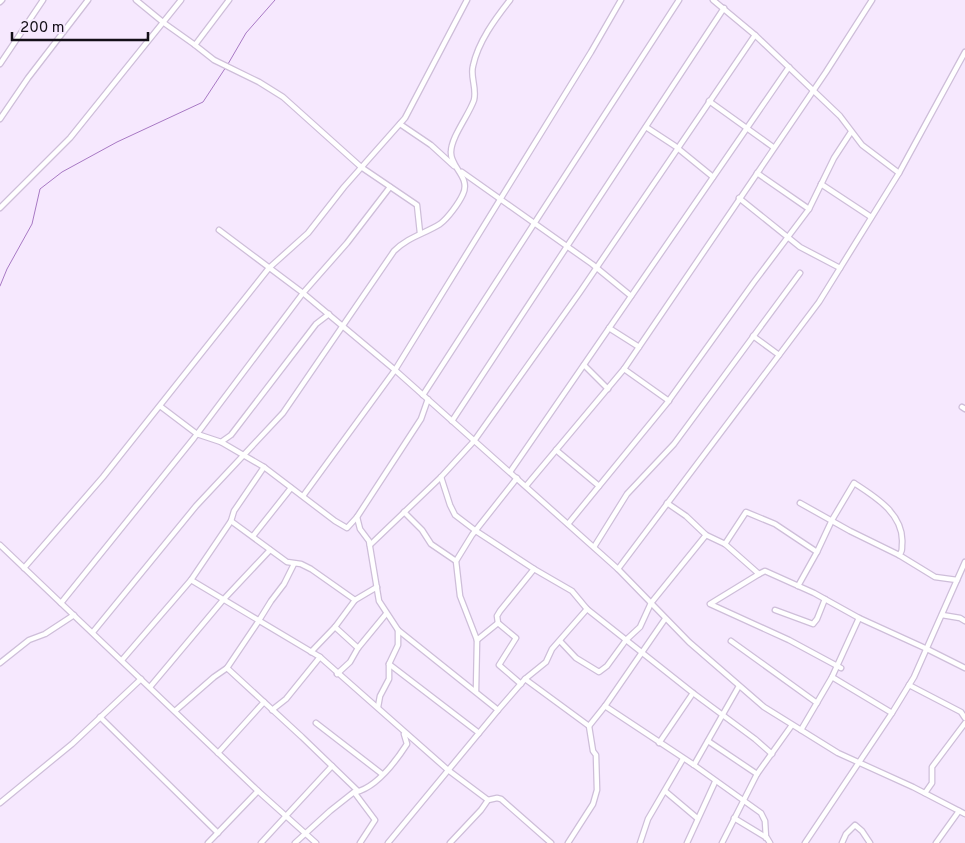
<svg xmlns="http://www.w3.org/2000/svg" width="965" height="843" font-family="Overpass,sans-serif">
	<style>
		.lines { fill: none; stroke-linecap: round; stroke-linejoin: round }
		.stream { stroke: #a879c4; stroke-width: 1 }
		.street-casing { stroke: #cebed9; stroke-width: 7 }
		.street { stroke: #fff; stroke-width: 4.5 }
	</style>
	<rect width="100%" height="100%" fill="#f6e8fe"/>
	<g class="lines">
		<g class="stream">
			<polyline points="228,64 246,33 275,0"/>
			<polyline points="0,286 7,269 32,224 40,189 62,172 117,142 203,102 226,67"/>
		</g>
		<defs>
			<g id="street">
				<polyline points="136,0 164,23 195,45 229,0"/>
				<polyline points="713,0 755,35 840,116 862,145 899,173"/>
				<polyline points="0,2 2,0"/>
				<polyline points="195,45 214,60 259,82 283,97 361,167 417,205 420,233"/>
				<polyline points="0,64 43,0"/>
				<polyline points="709,101 773,147"/>
				<polyline points="0,119 28,78 88,0"/>
				<polyline points="400,124 431,145 454,166"/>
				<polyline points="646,127 675,146 713,177"/>
				<polyline points="462,172 592,264 631,296"/>
				<polyline points="757,173 809,209"/>
				<polyline points="821,184 871,217"/>
				<polyline points="739,198 800,247 840,268"/>
				<polyline points="0,208 70,138 181,0"/>
				<polyline points="219,230 303,293 395,370 618,569 689,642 764,707 838,753 913,787 965,814"/>
				<polyline points="609,328 639,347"/>
				<polyline points="753,336 779,355"/>
				<polyline points="584,365 608,389"/>
				<polyline points="624,369 669,401"/>
				<polyline points="423,395 679,0"/>
				<polyline points="160,406 197,434 221,442 231,435 316,324 329,314"/>
				<polyline points="962,407 965,409"/>
				<polyline points="452,421 724,8"/>
				<polyline points="221,442 264,467"/>
				<polyline points="556,450 599,486"/>
				<polyline points="510,472 789,67"/>
				<polyline points="441,477 450,505 455,515 476,531 534,569 572,591 587,609 693,693 755,739 772,754"/>
				<polyline points="526,486 624,369 826,72 872,0"/>
				<polyline points="303,496 395,370 591,52 621,0"/>
				<polyline points="667,503 686,516 706,535 725,544 759,574 710,604 789,640 841,668"/>
				<polyline points="800,503 850,531 899,555 935,577 957,580"/>
				<polyline points="404,512 422,530 431,544 456,561"/>
				<polyline points="231,521 287,562 301,564 311,569 355,600"/>
				<polyline points="568,524 667,403 754,282 809,209 834,158 851,132"/>
				<polyline points="253,536 291,488"/>
				<polyline points="725,544 746,512 775,524 817,552"/>
				<polyline points="0,545 258,791 316,843"/>
				<polyline points="370,545 441,477 474,441 580,292 755,35"/>
				<polyline points="594,547 627,494 674,444 800,273"/>
				<polyline points="24,568 103,477 269,268 308,233 344,187 405,118 467,0"/>
				<polyline points="618,569 819,302 899,173 965,52"/>
				<polyline points="759,574 765,571 814,593 859,618 927,649 965,668"/>
				<polyline points="191,580 320,657 448,770 488,800"/>
				<path d="M798,586L817,552L832,520L854,483C876,497 905,515 902,545C902,550 902,552 899,555"/>
				<polyline points="61,603 194,438 303,293 347,243 390,187"/>
				<polyline points="775,610 813,624 817,619 825,599"/>
				<polyline points="942,615 960,618 965,621"/>
				<polyline points="498,623 497,616 500,611 534,569"/>
				<polyline points="335,627 358,648"/>
				<polyline points="398,630 498,710"/>
				<path d="M93,632L196,506L283,413L394,251C408,237 424,234 440,224C448,218 459,203 463,194C471,177 450,167 451,152C451,137 469,115 474,100C477,88 470,77 473,66C478,42 495,19 510,0"/>
				<polyline points="477,640 498,623 516,638 499,665 521,684"/>
				<polyline points="560,641 576,658 599,672 607,666 626,640 640,627 651,603 706,535"/>
				<polyline points="731,641 817,703"/>
				<polyline points="311,652 335,627 355,600 377,587"/>
				<polyline points="122,660 191,580 231,521 234,511 264,467 335,521 347,528 357,517"/>
				<polyline points="0,663 29,640 45,634 74,615"/>
				<polyline points="389,664 479,733"/>
				<polyline points="227,668 302,737 358,791"/>
				<polyline points="337,674 350,662 358,648 386,614"/>
				<polyline points="832,677 892,713"/>
				<polyline points="525,679 589,726 593,751 596,755 597,790 593,804 568,843"/>
				<polyline points="909,685 961,712 965,718"/>
				<polyline points="150,687 223,600 270,550"/>
				<polyline points="476,691 477,640 460,596 456,561 472,535 517,478"/>
				<polyline points="605,706 694,765 761,813 765,821 766,838"/>
				<polyline points="378,707 380,696 389,679 389,664 398,645 398,630 379,601 369,541 360,529 357,517 421,419 428,399"/>
				<polyline points="272,710 286,699 320,657"/>
				<polyline points="175,711 214,677 227,668 258,622 271,601 284,584 294,564"/>
				<polyline points="100,717 218,833"/>
				<polyline points="316,723 382,774"/>
				<polyline points="589,726 605,706 665,619"/>
				<polyline points="801,730 832,677 859,618"/>
				<polyline points="708,741 757,774"/>
				<polyline points="659,743 693,693"/>
				<polyline points="218,753 264,702"/>
				<polyline points="694,765 739,686"/>
				<polyline points="665,791 697,818"/>
				<path d="M356,792C377,787 396,761 407,744L404,734"/>
				<polyline points="925,793 932,783 932,767 965,723"/>
				<polyline points="0,803 72,744 141,679"/>
				<polyline points="734,818 767,838 770,843"/>
				<polyline points="208,843 258,791"/>
				<polyline points="261,843 332,766"/>
				<polyline points="295,843 330,811 354,792 375,820 360,843"/>
				<polyline points="388,843 498,710 525,679 546,662 552,649 587,609"/>
				<polyline points="450,843 481,810 488,800 497,798 501,799 551,843"/>
				<polyline points="640,843 648,819 683,759"/>
				<polyline points="687,843 715,782"/>
				<polyline points="722,843 757,774 792,725"/>
				<polyline points="805,843 892,713 914,677 965,562"/>
				<polyline points="842,843 846,834 855,825 862,831 870,843"/>
				<polyline points="936,843 959,811"/>
			</g>
		</defs>
		<use href="#street" class="street-casing"/>
		<use href="#street" class="street"/>
	</g>
	<path d="M12 32v8h136v-8" fill="none" stroke="#140f18" stroke-width="2.5"/>
	<text x="20" y="32" font-size="15" fill="#140f18" stroke="#f6e8fe" stroke-width="4" paint-order="stroke">200 m</text>
</svg>
